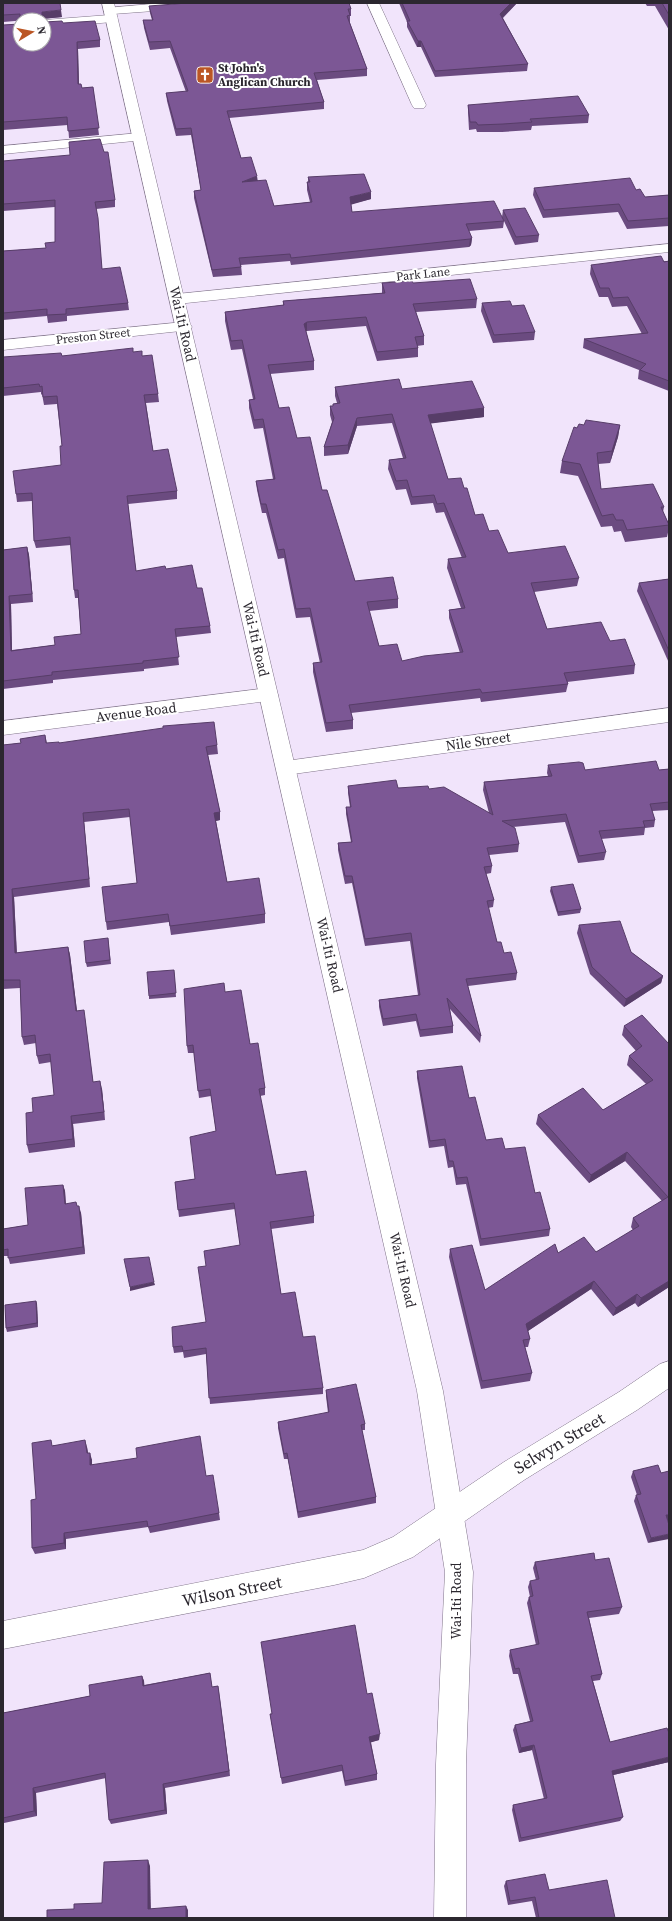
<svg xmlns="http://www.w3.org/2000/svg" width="672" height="1921" font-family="'Source Serif 4',serif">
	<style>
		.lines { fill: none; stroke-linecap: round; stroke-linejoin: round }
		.minor-casing { stroke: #807489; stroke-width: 1 }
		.major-casing { stroke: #807489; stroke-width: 1 }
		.minor { fill: #fff; fill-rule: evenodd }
		.major { fill: #fff; fill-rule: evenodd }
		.wall { fill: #6b4b80 }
		.shaded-wall { fill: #573d68 }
		.building { fill: #7c5795; stroke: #573d68 }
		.labels { text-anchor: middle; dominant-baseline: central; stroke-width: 4; stroke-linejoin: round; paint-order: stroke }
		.far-poi-label { font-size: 12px; font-weight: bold; fill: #2b272f; stroke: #fff; text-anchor: start }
		.far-street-label { font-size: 12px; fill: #2b272f; stroke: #fff }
		.street-label { font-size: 14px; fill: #2b272f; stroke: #fff }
		.near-street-label { font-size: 17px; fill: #2b272f; stroke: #fff }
	</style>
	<rect width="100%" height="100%" fill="#f1e4fb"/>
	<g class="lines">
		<defs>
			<g id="minor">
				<polygon points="163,3 214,3 208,7 113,14 118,18 112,22 44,28 44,20 109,15 104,11 106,8"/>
				<polygon points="367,3 379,3 426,105 424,108 414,108 412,105"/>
				<polygon points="139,133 144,134 146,137 144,140 3,154 3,146"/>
				<polygon points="669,244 669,252 177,304 172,302 169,299 172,296 177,294"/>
				<polygon points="184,322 190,324 192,327 190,330 3,350 3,340"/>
				<polygon points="268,688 275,690 278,695 275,700 3,735 3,721"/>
				<polygon points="669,708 669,722 286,775 279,773 276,768 279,763 286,761"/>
				<polygon points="669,1361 669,1388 637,1410 524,1480 413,1557 364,1578 334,1585 3,1649 3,1621 363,1550 393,1537 504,1462 619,1392 660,1364"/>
			</g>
			<polygon id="major" points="102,3 114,3 443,1391 473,1572 466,1764 466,1918 434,1918 436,1764 445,1572 417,1391"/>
		</defs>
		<use href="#minor" class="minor-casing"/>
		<use href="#major" class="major-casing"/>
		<use href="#minor" class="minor"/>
		<use href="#major" class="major"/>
	</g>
	<g class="wall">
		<polygon points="3,3 62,17 3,22"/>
		<polygon points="399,3 517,3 503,18 528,64 527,71 435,77 421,47 417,47 407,27 407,22"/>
		<polygon points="645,3 669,3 669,30 655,6 647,6"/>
		<polygon points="149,6 351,9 351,16 350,16 350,23 367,69 367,76 317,80 324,102 324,109 229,118 241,158 258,181 274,206 310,202 307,190 307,182 308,182 308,177 371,199 351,204 352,212 502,217 503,210 539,235 538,242 515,245 504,221 503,228 469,231 472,238 471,245 469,247 291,265 290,261 241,265 242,275 213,277 194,198 194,191 201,190 191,135 176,136 167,101 166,93 186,92 170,48 150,50 144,28 143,20 152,20 150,13"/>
		<polygon points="63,23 100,40 100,47 78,49 79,84 82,88 93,87 99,135 69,138 68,125 3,130 3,25"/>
		<polygon points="468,105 589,115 588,123 532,126 531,130 502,132 477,132 476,129 469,130 468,112"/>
		<polygon points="3,161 115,200 115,207 96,209 102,269 128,303 129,310 67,316 67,321 48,323 47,316 3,320 3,251 46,248 55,242 55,207 3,211"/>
		<polygon points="534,188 636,190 645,197 669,195 669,226 627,229 618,212 543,218 533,195"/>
		<polygon points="669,261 669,391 638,379 639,370 583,348 584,339 642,334 627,306 612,307 608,297 599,297 590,274 591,265"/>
		<polygon points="382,283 413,283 477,299 476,308 416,312 424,336 424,345 417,346 418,348 418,357 377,361 366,326 307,331 306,331 314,361 314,370 270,374 279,408 297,438 322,490 355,581 398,599 398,608 369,611 379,646 402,661 460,653 449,618 449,610 461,608 447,568 448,559 462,558 444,512 436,513 433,503 411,505 406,489 396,490 388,469 389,460 403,458 392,423 357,426 348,454 324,456 324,447 332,422 330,415 330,406 333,406 333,404 337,403 335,396 335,387 402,389 484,408 484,417 430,423 448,479 464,488 475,515 508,553 579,578 577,586 534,592 547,629 610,641 635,665 634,674 567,682 568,684 566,692 481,702 480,698 351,713 353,720 353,729 326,732 313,672 313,663 320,663 310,617 296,618 284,558 278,559 266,513 262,513 257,490 256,481 273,479 263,428 254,429 249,408 249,400 253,399 242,349 231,350 225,321 225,312 283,305 283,301 382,293"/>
		<polygon points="482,303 512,306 535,332 534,340 493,343 481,311"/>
		<polygon points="133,352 142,356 158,394 159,402 146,403 153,451 177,491 177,499 128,504 136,571 166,569 197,588 210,626 211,633 176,637 179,665 144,669 144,671 53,680 53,683 3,689 3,550 27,547 29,555 33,602 11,604 12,650 55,645 81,634 78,598 75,598 74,590 71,545 36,548 34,541 32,501 17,502 16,494 61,465 62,446 57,404 44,405 42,394 41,395 41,392 3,396 3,357 62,356"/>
		<polygon points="584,425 620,425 618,437 610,463 598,464 601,489 664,507 663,512 669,524 669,528 667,537 625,542 621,531 614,532 612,526 601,527 578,476 560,473 562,461 577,428"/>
		<polygon points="669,579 669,663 637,591 639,583"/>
		<polygon points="45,735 47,743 217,745 218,754 208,755 220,812 220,820 216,821 227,882 265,914 265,923 171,935 169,922 107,930 106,922 137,883 130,817 84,822 90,887 14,897 17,953 68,947 70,955 77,1011 85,1018 93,1082 102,1089 105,1120 73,1124 75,1147 29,1153 27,1145 33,1112 54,1095 51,1062 39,1064 37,1056 36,1043 24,1045 22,1037 20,988 3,989 3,745 21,743"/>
		<polygon points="548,765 585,770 659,770 669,769 669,810 652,811 655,820 654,827 645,828 644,835 601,839 606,852 604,860 578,863 565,822 513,827 519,844 518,852 489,855 492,866 491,873 486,874 494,900 493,907 488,908 497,942 517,973 516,980 468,986 481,1036 480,1043 450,1009 453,1026 453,1033 420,1037 416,1021 383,1026 379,1007 379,1000 418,995 410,941 365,946 352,883 345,884 338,850 338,843 351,842 346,814 346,807 350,807 348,793 348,786 429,789 489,813 483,790 484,782 548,776 547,773"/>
		<polygon points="551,887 581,909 580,913 558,916 550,891"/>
		<polygon points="579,925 631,952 663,976 661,983 624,1007 590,974 577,933"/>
		<polygon points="108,938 111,964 87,967 86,963"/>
		<polygon points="174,970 176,997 149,999 149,996"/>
		<polygon points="225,992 250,1044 265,1088 265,1095 260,1096 276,1175 314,1216 314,1223 271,1229 281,1294 303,1337 323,1388 323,1394 210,1404 206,1354 184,1358 183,1352 174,1353 173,1347 206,1322 206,1266 240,1245 235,1209 179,1217 175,1182 195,1179 216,1131 211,1096 199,1098 194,1053 188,1053 187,1046"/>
		<polygon points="624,1026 669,1044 669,1287 638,1307 635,1303 613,1316 591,1289 528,1331 530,1339 528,1347 525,1347 532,1373 530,1381 481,1389 449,1257 450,1249 485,1290 558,1253 596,1252 633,1230 631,1227 633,1218 662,1201 625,1161 589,1183 536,1124 538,1115 603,1110 646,1084 627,1065 629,1056 636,1051 622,1035"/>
		<polygon points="417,1071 469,1098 486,1140 505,1149 535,1193 550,1229 549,1236 480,1246 466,1184 456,1185 453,1167 448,1168 444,1146 429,1148 417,1078"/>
		<polygon points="63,1185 65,1191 66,1204 77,1206 81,1213 85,1254 10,1264 8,1256 3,1256 3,1229 28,1225"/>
		<polygon points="36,1301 37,1304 38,1327 7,1332 6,1328"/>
		<polygon points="326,1390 365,1424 365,1430 362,1430 376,1497 376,1503 298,1518 288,1459 284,1459 278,1428 278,1422 328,1413 326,1396"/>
		<polygon points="53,1445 87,1447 88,1453 92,1460 92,1465 206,1476 219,1513 220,1520 150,1533 148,1527 66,1539 66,1549 35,1554 32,1548 36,1499"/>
		<polygon points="633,1471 667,1520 648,1543 634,1501 636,1495 637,1495 631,1477"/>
		<polygon points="595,1560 622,1607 619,1614 589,1618 602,1674 600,1680 593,1681 610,1742 669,1762 613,1775 623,1817 620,1821 519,1842 512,1810 513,1805 544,1799 532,1750 519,1753 513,1730 515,1725 530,1721 518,1674 513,1674 509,1656 510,1650 536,1645 527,1603 529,1597 530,1597 528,1587 530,1581 536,1580 533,1568 535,1562"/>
		<polygon points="210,1673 212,1687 218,1686 230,1776 165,1788 167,1814 111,1824 109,1820 106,1778 36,1793 37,1816 4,1823 3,1822 3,1713 90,1696 142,1676 144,1681 144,1685"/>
		<polygon points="367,1694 379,1740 371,1742 377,1774 377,1780 345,1786 342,1771 282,1784 270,1714"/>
		<polygon points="506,1881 549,1890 615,1918 536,1918 532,1901 508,1905 504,1886"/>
	</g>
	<g class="shaded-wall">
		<polygon points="511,3 517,3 500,20 500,14"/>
		<polygon points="61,10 62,17 43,19 43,20 42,20 42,12"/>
		<polygon points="418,41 421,41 421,47 417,47"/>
		<polygon points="77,42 78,49 79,91 78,84"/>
		<polygon points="257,176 258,183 242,182"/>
		<polygon points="371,192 371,199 350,205 350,197"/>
		<polygon points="472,238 471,245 469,247 470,239"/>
		<polygon points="307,322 307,331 304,332 304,324"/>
		<polygon points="484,408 484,417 427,424 428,415"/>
		<polygon points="357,418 357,426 348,454 348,445"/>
		<polygon points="620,425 618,437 610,463 612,451"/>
		<polygon points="27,547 29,555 33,602 32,594"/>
		<polygon points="9,596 11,604 12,658 11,651"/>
		<polygon points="220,812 220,820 215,821 214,813"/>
		<polygon points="83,813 84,822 90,887 89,879"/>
		<polygon points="12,889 14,897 17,961 15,953"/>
		<polygon points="68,947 70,955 78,1019 76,1011"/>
		<polygon points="663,976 661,983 624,1007 626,999"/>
		<polygon points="100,1081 102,1089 105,1120 104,1112"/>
		<polygon points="71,1116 73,1124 75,1147 73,1139"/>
		<polygon points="627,1152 625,1161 589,1183 591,1175"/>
		<polygon points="63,1185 65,1191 66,1211 65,1204"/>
		<polygon points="79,1206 81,1213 85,1254 83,1247"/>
		<polygon points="594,1281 591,1289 525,1333 526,1324"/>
		<polygon points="669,1281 669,1287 638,1307 641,1298"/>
		<polygon points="154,1282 155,1285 130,1291 130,1287"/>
		<polygon points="637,1294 635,1303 613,1316 616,1308"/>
		<polygon points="36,1301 37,1304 38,1327 37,1323"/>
		<polygon points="85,1440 87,1447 89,1460 87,1453"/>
		<polygon points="90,1453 92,1460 92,1472 90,1465"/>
		<polygon points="666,1515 669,1515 669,1520 663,1521"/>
		<polygon points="64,1533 66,1539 66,1549 64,1543"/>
		<polygon points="669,1534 669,1539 648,1543 651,1538"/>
		<polygon points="142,1676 144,1681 145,1691 143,1686"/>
		<polygon points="218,1686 219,1692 230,1776 229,1771"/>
		<polygon points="380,1734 379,1740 369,1743 369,1737"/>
		<polygon points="534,1745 532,1750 519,1753 521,1748"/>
		<polygon points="669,1757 669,1762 609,1776 612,1771"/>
		<polygon points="163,1784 165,1788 167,1814 165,1810"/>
		<polygon points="33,1788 36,1793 37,1816 34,1811"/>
		<polygon points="148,1860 150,1866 151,1913 148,1909"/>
		<polygon points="186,1906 188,1910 188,1918 186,1918"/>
	</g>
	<g class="building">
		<polygon points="3,3 60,3 61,10 42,12 42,20 20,20 20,14 3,15"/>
		<polygon points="187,3 349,3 351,9 348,9 350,15 347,16 367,69 314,73 324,102 227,111 241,158 251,157 257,176 242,182 266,180 274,206 312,202 307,182 310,182 308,177 364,174 371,192 350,197 352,212 494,201 504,221 466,224 472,238 470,239 291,258 290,254 239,258 241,267 212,270 194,191 201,190 191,128 176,129 166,93 188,91 170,41 149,42 143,20 153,20 149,6"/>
		<polygon points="402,3 511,3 500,14 528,64 435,71 421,41 418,41 407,21 410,21"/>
		<polygon points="662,3 669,3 669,15"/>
		<polygon points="62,21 63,23 95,21 100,40 77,42 78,84 81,84 82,88 93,87 99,128 68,131 67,117 3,122 3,25 20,24 20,44 44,44 44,22"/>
		<polygon points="578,96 589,115 530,119 532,122 503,124 478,125 476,122 470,122 468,105"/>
		<polygon points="100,139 104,152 108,152 115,200 95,202 98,218 102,269 120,267 128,303 66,309 66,314 47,315 47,309 3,313 3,251 46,248 45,243 55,242 55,200 3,204 3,161 70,155 69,142"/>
		<polygon points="630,178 636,190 640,189 645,197 669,195 669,218 628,221 619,204 544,210 534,188"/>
		<polygon points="525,208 539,235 516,237 503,210"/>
		<polygon points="661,256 664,262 669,261 669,381 640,370 646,364 584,339 648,333 628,297 613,298 609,288 600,288 591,265"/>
		<polygon points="470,279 477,299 413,304 424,336 415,337 418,348 377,352 366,317 307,322 304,324 314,361 268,365 279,408 289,407 297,438 310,437 322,490 327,490 355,581 393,577 398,599 367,602 379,646 397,644 402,661 424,656 463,652 449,610 465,608 448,559 466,557 444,503 437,504 434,495 412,497 407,480 396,481 389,460 406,458 392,414 357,418 348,445 324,447 334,418 330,406 333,406 333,404 340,403 335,387 399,379 402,389 472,381 484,408 428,415 448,479 461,478 464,488 467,488 475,515 483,514 489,531 498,530 508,553 565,546 579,578 531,583 547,629 601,622 610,641 625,639 635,665 564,673 568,684 482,693 480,689 349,705 353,720 326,723 313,663 322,662 310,608 296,609 284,549 278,550 266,504 261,504 256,481 275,479 263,419 254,420 249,400 255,399 242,340 231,341 225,312 284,305 283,301 385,293 382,283 412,281 413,283"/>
		<polygon points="510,301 512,306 524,305 535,332 494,335 482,303"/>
		<polygon points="133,348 133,352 142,351 142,356 152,355 158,394 144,395 153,451 168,449 177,491 127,496 136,571 165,566 166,569 192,565 197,588 202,588 210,626 175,629 179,657 143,661 143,663 52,672 52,675 3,681 3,550 27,547 32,594 9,596 11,651 55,645 54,637 81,634 78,590 74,590 70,537 34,541 32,493 16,494 13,471 61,465 60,446 62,446 57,396 43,397 42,386 40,387 39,384 3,388 3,357 61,353 62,356"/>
		<polygon points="586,420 620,425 612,451 597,453 601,489 653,484 664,507 661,507 669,525 627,530 623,520 616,520 613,514 602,516 580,464 562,461 574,427 577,428 579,424 584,425"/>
		<polygon points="669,579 669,651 639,583"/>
		<polygon points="214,722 217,745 206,747 220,812 214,813 227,882 259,878 265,914 170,926 168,914 106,922 102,887 137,883 129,809 83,813 89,879 12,889 15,953 68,947 76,1011 84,1010 93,1082 100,1081 104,1112 71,1116 73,1139 27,1145 26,1113 33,1112 32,1098 54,1095 50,1054 37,1056 35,1035 22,1037 20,980 3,980 3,745 21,743 20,739 45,735 46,743 59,742 59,743 163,728 163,726"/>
		<polygon points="656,761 659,770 669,769 669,802 650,804 655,820 643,821 645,827 599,831 606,852 579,856 566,814 502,821 515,828 519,844 487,848 492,866 484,867 494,900 487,901 497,942 501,942 504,953 511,952 517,973 466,979 481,1036 447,998 453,1026 420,1030 416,1014 383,1019 379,1000 420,995 411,933 365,939 352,876 345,876 338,843 352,842 346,807 351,807 348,786 396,780 398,788 428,786 429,789 444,787 493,815 484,782 552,776 548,765 579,762 583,763 585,770"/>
		<polygon points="573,884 581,909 558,912 551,887"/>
		<polygon points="620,921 631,952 663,976 626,999 592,967 579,925"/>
		<polygon points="108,938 110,960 86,963 84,941"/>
		<polygon points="174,970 176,993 149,996 147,972"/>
		<polygon points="224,983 225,992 241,990 250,1044 258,1043 265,1088 259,1089 276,1175 306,1171 314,1216 270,1222 281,1294 295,1292 303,1337 315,1336 323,1388 209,1398 206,1348 183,1351 182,1346 173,1347 172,1327 206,1322 198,1267 206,1266 204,1251 240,1245 234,1203 178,1210 175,1182 195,1179 190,1137 216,1131 210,1089 198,1091 193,1045 187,1046 184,989"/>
		<polygon points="642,1015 669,1044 669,1281 641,1298 637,1294 616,1308 594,1281 526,1324 530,1339 523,1340 532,1373 482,1381 450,1249 472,1245 485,1290 555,1244 558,1253 584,1237 596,1252 639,1226 633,1218 668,1197 627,1152 591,1175 538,1115 583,1088 603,1110 653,1080 629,1056 642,1046 624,1026"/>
		<polygon points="462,1066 469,1098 475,1097 486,1140 502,1138 505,1149 525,1147 535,1193 540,1192 550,1229 481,1239 467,1177 457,1178 453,1161 449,1161 445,1139 430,1141 417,1071"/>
		<polygon points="63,1185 65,1204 76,1202 77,1206 79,1206 83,1247 8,1258 8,1249 3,1250 3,1229 28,1225 25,1188"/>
		<polygon points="149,1257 154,1282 130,1287 124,1259"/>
		<polygon points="36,1301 37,1323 6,1328 5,1305"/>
		<polygon points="356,1384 365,1424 361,1425 376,1497 298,1512 287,1453 284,1454 278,1422 329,1412 326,1390"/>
		<polygon points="200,1436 206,1476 213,1475 219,1513 148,1527 147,1521 64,1533 64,1543 32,1548 31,1500 36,1499 32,1443 51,1440 52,1446 85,1440 87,1453 90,1453 90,1465 137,1458 136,1448"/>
		<polygon points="658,1465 661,1473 669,1471 669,1515 666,1515 669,1525 669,1534 651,1538 636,1495 641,1494 633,1471"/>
		<polygon points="594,1553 595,1560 609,1558 622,1607 587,1612 602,1674 591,1676 610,1742 667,1728 669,1733 669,1757 612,1771 623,1817 521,1838 513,1805 547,1798 534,1745 521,1748 515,1725 533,1721 519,1668 515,1669 510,1650 539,1644 529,1597 533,1596 530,1581 539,1579 535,1562"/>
		<polygon points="355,1625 367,1694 372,1693 380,1734 369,1737 377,1774 345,1781 342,1765 281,1778 270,1714 272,1714 261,1642"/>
		<polygon points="210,1673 212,1687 218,1686 229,1771 163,1784 165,1810 109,1820 105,1773 33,1788 34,1811 3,1818 3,1713 90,1696 89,1685 142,1676 143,1686"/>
		<polygon points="148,1860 148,1909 186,1906 186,1918 47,1918 47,1910 74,1909 74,1904 102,1903 104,1862"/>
		<polygon points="545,1874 549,1890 607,1880 615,1918 539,1918 535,1897 510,1901 506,1881"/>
	</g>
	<defs>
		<symbol id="church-square" viewBox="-11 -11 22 22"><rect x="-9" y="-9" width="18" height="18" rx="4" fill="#bb5624" stroke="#fff"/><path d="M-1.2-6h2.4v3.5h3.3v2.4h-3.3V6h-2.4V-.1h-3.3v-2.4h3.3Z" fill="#fff"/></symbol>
	</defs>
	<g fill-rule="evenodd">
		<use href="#church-square" x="195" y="65" width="20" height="20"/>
	</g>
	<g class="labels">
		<g class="far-poi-label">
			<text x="218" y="68">St John's<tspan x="218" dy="14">Anglican Church</tspan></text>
		</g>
		<g class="far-street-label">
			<text transform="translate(423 274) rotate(-6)">Park Lane</text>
			<text transform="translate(93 336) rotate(-6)">Preston Street</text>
		</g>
		<g class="street-label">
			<text transform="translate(183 324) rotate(77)">Wai-Iti Road</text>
			<text transform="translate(256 639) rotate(77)">Wai-Iti Road</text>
			<text transform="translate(136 712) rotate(-7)">Avenue Road</text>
			<text transform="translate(478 741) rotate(-8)">Nile Street</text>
			<text transform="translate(330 955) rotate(77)">Wai-Iti Road</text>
			<text transform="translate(403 1270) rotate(77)">Wai-Iti Road</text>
			<text transform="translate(456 1601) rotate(-90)">Wai-Iti Road</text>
		</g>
		<g class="near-street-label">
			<text transform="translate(559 1443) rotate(-31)">Selwyn Street</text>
			<text transform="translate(232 1591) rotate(-11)">Wilson Street</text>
		</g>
	</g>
	<rect width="672" height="1921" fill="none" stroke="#2b272f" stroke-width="8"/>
	<g transform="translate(32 32) rotate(80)"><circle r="19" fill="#ffffff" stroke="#aaa9ac"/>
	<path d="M0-3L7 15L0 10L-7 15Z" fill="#bb5624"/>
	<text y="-6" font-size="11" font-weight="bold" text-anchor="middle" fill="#2b272f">N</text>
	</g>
</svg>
